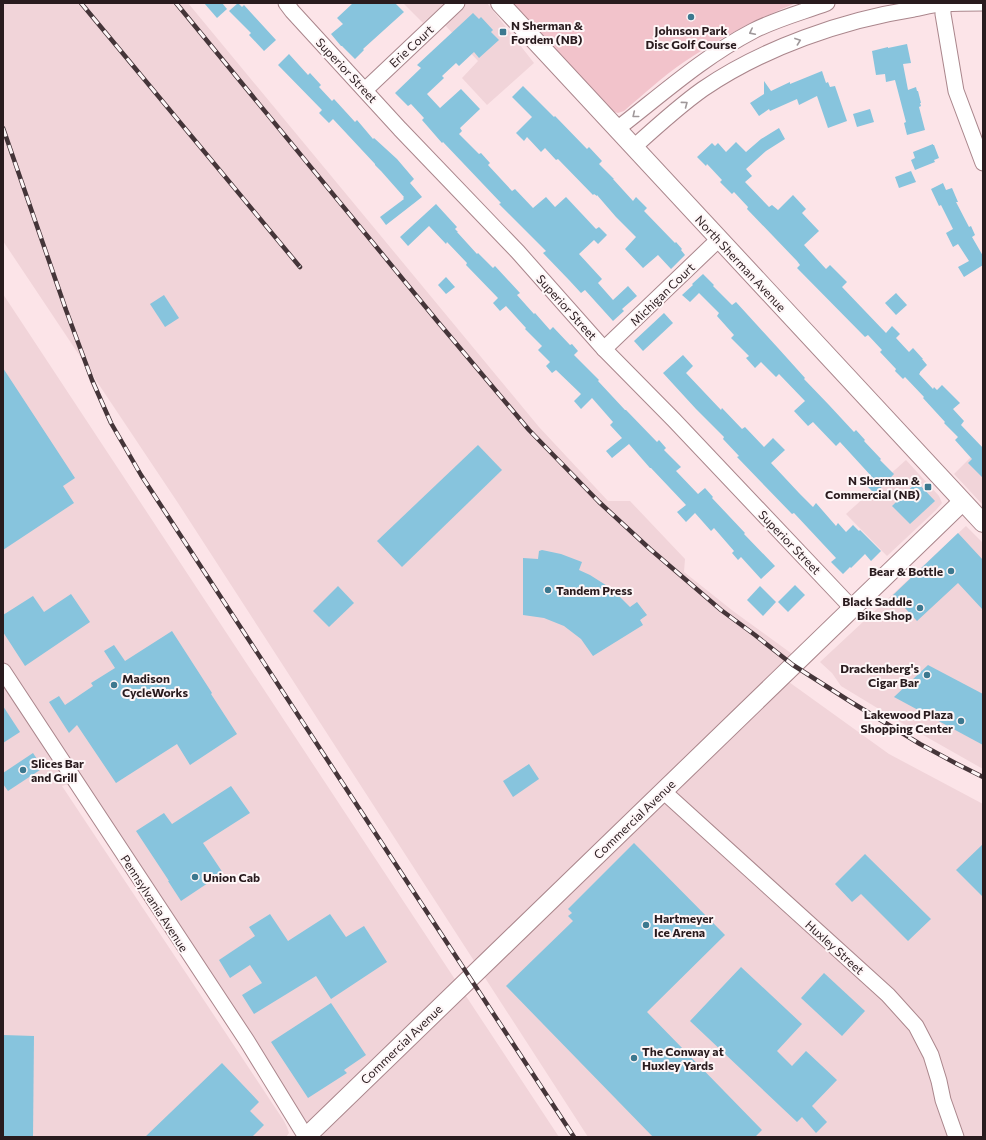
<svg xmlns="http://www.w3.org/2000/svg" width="986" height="1140" font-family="Commissioner,sans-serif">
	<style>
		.built { fill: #f1d4d9 }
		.green { fill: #f2c3cb }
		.building { fill: #87c4dd }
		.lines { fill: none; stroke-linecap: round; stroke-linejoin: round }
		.minor-casing { stroke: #aa868c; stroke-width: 17 }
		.tertiary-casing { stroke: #aa868c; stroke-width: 20 }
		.minor { stroke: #fff; stroke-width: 15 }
		.tertiary { stroke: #fff; stroke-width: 18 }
		.rail-casing { stroke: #453539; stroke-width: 4.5 }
		.rail { stroke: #fef6f7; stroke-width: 3; stroke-dasharray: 9; stroke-linecap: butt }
		.oneway { stroke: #9f989a }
		.poi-dot { fill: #3c788f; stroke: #fef6f7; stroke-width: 1.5 }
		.labels { text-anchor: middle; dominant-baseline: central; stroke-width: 4; stroke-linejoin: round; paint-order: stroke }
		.poi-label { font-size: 12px; font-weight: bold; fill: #291b1e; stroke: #fef6f7; text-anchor: start }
		.street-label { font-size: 12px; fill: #291b1e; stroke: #fef6f7 }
	</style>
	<rect width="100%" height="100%" fill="#fce4e8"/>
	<g class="built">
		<polygon points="3,3 188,3 539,427 608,501 630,501 685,559 684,572 733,611 799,659 782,677 889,754 983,804 983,1137 588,1137 178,503 3,241"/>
		<polygon points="403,3 487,3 534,63 487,105 462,78 478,61 434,13 423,23"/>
		<polygon points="3,294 460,987 559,1137 306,1137 76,782 62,786 284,1121 287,1127 289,1133 286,1137 3,1137"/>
		<polygon points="983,445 983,505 954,474"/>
		<polygon points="906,460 939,496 942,503 936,510 887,556 846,514"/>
		<polygon points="966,526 983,543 983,769 902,723 841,686 832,673 820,662"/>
	</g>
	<path class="green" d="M511,3H796C757,19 719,38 684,62C663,76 644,94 624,111L618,113L611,111Z"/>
	<g class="building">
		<polygon points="204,3 222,3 227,9 217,18"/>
		<polygon points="238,3 242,7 244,5 276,40 264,51 249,35 251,33 229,11"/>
		<polygon points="353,3 395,3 404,12 363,49 364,50 355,59 342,46 341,46 331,34 343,24 337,18"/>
		<polygon points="473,13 479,19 481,17 493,30 491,32 499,40 479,58 474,52 459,66 456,63 442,76 444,78 427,94 440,108 461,89 480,109 460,128 462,131 459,134 479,154 481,153 490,163 488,165 512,191 515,189 533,208 546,197 555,207 566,197 596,229 599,227 607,235 598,244 594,240 579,254 602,279 598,283 613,300 628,286 637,296 622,309 624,311 613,321 585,290 581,293 569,280 543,253 546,251 499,204 501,203 443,142 442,143 422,120 424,118 411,104 408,106 395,93 421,68 417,65"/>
		<polygon points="907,44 911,63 903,64 908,90 916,87 917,91 918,91 921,103 920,103 921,106 919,107 925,130 907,135 904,123 906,122 895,80 886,82 885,74 876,75 872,51 888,47 888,48"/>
		<polygon points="289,54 308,75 310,73 321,85 319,87 332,101 334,99 355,122 357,120 373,139 374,138 397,159 414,179 410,183 422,197 386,225 380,217 404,199 403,198 404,197 381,171 375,165 375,164 333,119 329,123 319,113 322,110 278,65"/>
		<polygon points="822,71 826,83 828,82 830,87 835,86 847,121 828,128 817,96 799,105 797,99 770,111 769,109 759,116 750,103 764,94 764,81 771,91 790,82 790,84"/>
		<polygon points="523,86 554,117 555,116 587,149 589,147 602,161 599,164 614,179 613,179 633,201 636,197 647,208 644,211 675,243 676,242 682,249 681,250 685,255 671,269 658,255 643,268 625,249 636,237 616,217 597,195 597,196 594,194 593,195 558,159 556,160 545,148 541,152 527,137 524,141 516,133 532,117 512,97"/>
		<polygon points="870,109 874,122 857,127 853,114"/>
		<polygon points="779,128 785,139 766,151 746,169 752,176 745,182 769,207 772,205 778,210 793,195 806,209 802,213 819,231 804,245 826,269 830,265 847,282 842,287 886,333 892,326 900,334 896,338 909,352 913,348 923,359 922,359 927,365 920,372 920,373 919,374 933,389 934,387 937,390 942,385 960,403 953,409 964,421 961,425 983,448 983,478 968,463 972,459 955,440 958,437 944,423 945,422 923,398 924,397 905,377 903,379 895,371 896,369 880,352 882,350 868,335 865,337 797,268 800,265 797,261 747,209 748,207 734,192 732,194 720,182 722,180 707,164 706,166 697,157 712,143 715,146 718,143 726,152 736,142 746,152 761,139"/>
		<polygon points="933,144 933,145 934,145 939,158 934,160 935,162 915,170 911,160 915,158 913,152"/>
		<polygon points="911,171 916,182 899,188 895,177"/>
		<polygon points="943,183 946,190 952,188 958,202 956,202 969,227 971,226 975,235 972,237 983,256 983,265 964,277 958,267 969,261 958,244 953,247 946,233 953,229 941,205 939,206 931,189"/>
		<polygon points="436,204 457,227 455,229 458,232 457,232 477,254 478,253 493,268 495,266 520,293 517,295 534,314 535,313 550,330 553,327 570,345 572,344 578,351 574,355 599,380 598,381 625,410 626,410 657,442 659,440 666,448 664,450 681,467 676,471 698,494 705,488 713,497 712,498 745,533 744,534 775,566 761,579 741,557 738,560 732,553 734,551 714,528 711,531 695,513 686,522 677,512 686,505 651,468 650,468 629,444 612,458 606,451 622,438 610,425 613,422 592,398 581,409 574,401 581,394 556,370 552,373 546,366 550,362 538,350 542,346 525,329 526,328 506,306 500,311 493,303 498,298 466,265 467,263 447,242 446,244 429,226 408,246 400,237"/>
		<polygon points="703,274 714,285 713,286 732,305 736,302 778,348 805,378 804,379 829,405 854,432 856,430 865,440 864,441 881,459 880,460 894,474 875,494 866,485 873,478 840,442 836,446 813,422 808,426 794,411 805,401 779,374 776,377 761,362 755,368 746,358 749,356 731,338 734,335 717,316 719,313 699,293 690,302 682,295 693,285 692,284"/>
		<polygon points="446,277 455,287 446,294 438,285"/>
		<polygon points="896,293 907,305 896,315 885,303"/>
		<polygon points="164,295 179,318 165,327 150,304"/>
		<polygon points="664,313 673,323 643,351 634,341"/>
		<polygon points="683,355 693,366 686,373 721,410 722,408 742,429 745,427 764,447 773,438 785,450 771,463 799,493 813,507 816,503 836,526 838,523 846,532 853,525 859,531 860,530 881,551 871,561 865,554 851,568 850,567 843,574 831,562 836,558 794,513 792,514 737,457 739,456 723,439 724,437 696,409 663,373"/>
		<polygon points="3,368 75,478 63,486 74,503 3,550"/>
		<polygon points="478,445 502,470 402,567 377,541"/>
		<polygon points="917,482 935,501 910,524 892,506"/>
		<polygon points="958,533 983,560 983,610 958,583 917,621 893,595"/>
		<polygon points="542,550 561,554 582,562 579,570 590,575 612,589 630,607 637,602 647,615 640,620 643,625 593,656 581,639 564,626 544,618 523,615 523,558 538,559 539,551"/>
		<polygon points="795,585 805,595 788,612 778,602"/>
		<polygon points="338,586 354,603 329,627 313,611"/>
		<polygon points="760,586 776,602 763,616 747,600"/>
		<polygon points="71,594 90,622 25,666 3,632 3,615 33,596 44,612"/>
		<polygon points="172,631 212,693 211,694 237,734 190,765 177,744 116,783 77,725 69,733 49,702 59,696 65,705 93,686 91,683 115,668 104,651 114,645 125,661"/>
		<polygon points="928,665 983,694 983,745 894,697"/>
		<polygon points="3,706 20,732 3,743"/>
		<polygon points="33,753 43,768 8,791 3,784 3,773"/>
		<polygon points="529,764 539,779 513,797 503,781"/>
		<polygon points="231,786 250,813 203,843 223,873 181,901 168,881 169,881 136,831 164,813 172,824"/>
		<polygon points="634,843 725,935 647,1012 762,1130 755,1137 653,1137 506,986 573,921 568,916 572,913 568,909"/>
		<polygon points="983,844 983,897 956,870"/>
		<polygon points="865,854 931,919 908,941 861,894 852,902 835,884"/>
		<polygon points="270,914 288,941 330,914 346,937 364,926 387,962 331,999 316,976 254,1014 242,995 262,983 250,965 230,978 219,960 255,936 249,927"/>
		<polygon points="741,967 802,1024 777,1051 792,1066 806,1051 837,1080 812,1106 827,1122 816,1133 802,1117 797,1122 690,1021"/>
		<polygon points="824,973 865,1011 842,1036 801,998"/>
		<polygon points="331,1003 366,1055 344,1070 347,1073 308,1098 271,1042"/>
		<polygon points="3,1035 34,1036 33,1137 3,1137"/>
		<polygon points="222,1063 259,1102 250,1111 264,1125 252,1137 145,1137"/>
	</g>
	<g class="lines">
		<defs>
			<g id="minor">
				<polyline points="286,3 292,11 400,129 518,252 604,349 674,420 852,608"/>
				<polyline points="943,3 943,14 956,91 983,163"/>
				<polyline points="365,90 457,3"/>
				<path d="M617,129C661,95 703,57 753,31C776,19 803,12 827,3"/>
				<path d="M634,147C656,127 679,106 703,89C763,48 843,20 914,9C924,7 934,4 944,4C957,3 970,3 983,3"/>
				<polyline points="604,349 719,239"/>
				<polyline points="3,671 247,1041 306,1137"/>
				<polyline points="663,791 888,995 916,1026 931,1055 939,1081 943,1100 956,1137"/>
			</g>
			<g id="tertiary">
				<polyline points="500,3 983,523"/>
				<polyline points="306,1137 962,502"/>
			</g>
		</defs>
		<use href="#minor" class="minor-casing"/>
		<use href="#tertiary" class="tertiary-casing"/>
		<use href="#minor" class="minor"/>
		<use href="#tertiary" class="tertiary"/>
		<defs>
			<g id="rail">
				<polyline points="81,3 300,267"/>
				<polyline points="176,3 438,322 529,430 599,502 650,549 721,610 755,635 793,665 851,702 920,744 957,764 983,777"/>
				<polyline points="3,128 66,310 92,380 111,423 141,475 574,1137"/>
			</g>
		</defs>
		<use href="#rail" class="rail-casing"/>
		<use href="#rail" class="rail"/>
	</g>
	<defs><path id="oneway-chevron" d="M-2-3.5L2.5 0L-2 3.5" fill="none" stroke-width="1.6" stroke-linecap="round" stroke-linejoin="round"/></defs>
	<g class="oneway">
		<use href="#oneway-chevron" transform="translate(752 32) rotate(153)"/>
		<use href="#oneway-chevron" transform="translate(798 41) rotate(-20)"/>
		<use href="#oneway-chevron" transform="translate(685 104) rotate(-37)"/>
		<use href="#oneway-chevron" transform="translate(635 115) rotate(141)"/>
	</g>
	<g class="poi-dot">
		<circle cx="691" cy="17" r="4"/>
		<rect x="499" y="28" width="8" height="8" rx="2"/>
		<rect x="924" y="483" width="8" height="8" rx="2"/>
		<circle cx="951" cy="571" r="4"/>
		<circle cx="548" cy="590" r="4"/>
		<circle cx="920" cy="608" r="4"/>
		<circle cx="927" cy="675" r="4"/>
		<circle cx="114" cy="685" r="4"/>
		<circle cx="961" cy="721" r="4"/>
		<circle cx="23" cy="770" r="4"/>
		<circle cx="195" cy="877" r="4"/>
		<circle cx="646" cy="925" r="4"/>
		<circle cx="634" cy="1058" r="4"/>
	</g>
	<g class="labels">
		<g class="poi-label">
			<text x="511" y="25">N Sherman &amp;<tspan x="511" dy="14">Fordem (NB)</tspan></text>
			<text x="691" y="30" text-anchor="middle">Johnson Park<tspan x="691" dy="14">Disc Golf Course</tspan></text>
			<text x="920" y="480" text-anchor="end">N Sherman &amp;<tspan x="920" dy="14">Commercial (NB)</tspan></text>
			<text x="943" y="571" text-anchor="end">Bear &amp; Bottle</text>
			<text x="556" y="590">Tandem Press</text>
			<text x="912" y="601" text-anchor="end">Black Saddle<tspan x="912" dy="14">Bike Shop</tspan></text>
			<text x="919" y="668" text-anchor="end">Drackenberg's<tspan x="919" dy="14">Cigar Bar</tspan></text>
			<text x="122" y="678">Madison<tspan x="122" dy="14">CycleWorks</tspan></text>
			<text x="953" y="714" text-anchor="end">Lakewood Plaza<tspan x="953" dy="14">Shopping Center</tspan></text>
			<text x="31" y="763">Slices Bar<tspan x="31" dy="14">and Grill</tspan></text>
			<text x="203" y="877">Union Cab</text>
			<text x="654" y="918">Hartmeyer<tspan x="654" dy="14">Ice Arena</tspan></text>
			<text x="642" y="1051">The Conway at<tspan x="642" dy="14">Huxley Yards</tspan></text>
		</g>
		<g class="street-label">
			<text transform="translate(411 46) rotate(-43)">Erie Court</text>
			<text transform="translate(347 70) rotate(47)">Superior Street</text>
			<text transform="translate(741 263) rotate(47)">North Sherman Avenue</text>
			<text transform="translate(662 294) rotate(-44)">Michigan Court</text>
			<text transform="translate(567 307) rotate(48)">Superior Street</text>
			<text transform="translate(790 542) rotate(46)">Superior Street</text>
			<text transform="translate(634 819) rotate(-44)">Commercial Avenue</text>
			<text transform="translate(155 903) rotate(57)">Pennsylvania Avenue</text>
			<text transform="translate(835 947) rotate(42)">Huxley Street</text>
			<text transform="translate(401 1044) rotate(-44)">Commercial Avenue</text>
		</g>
	</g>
	<rect width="986" height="1140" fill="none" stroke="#291b1e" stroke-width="8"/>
</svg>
